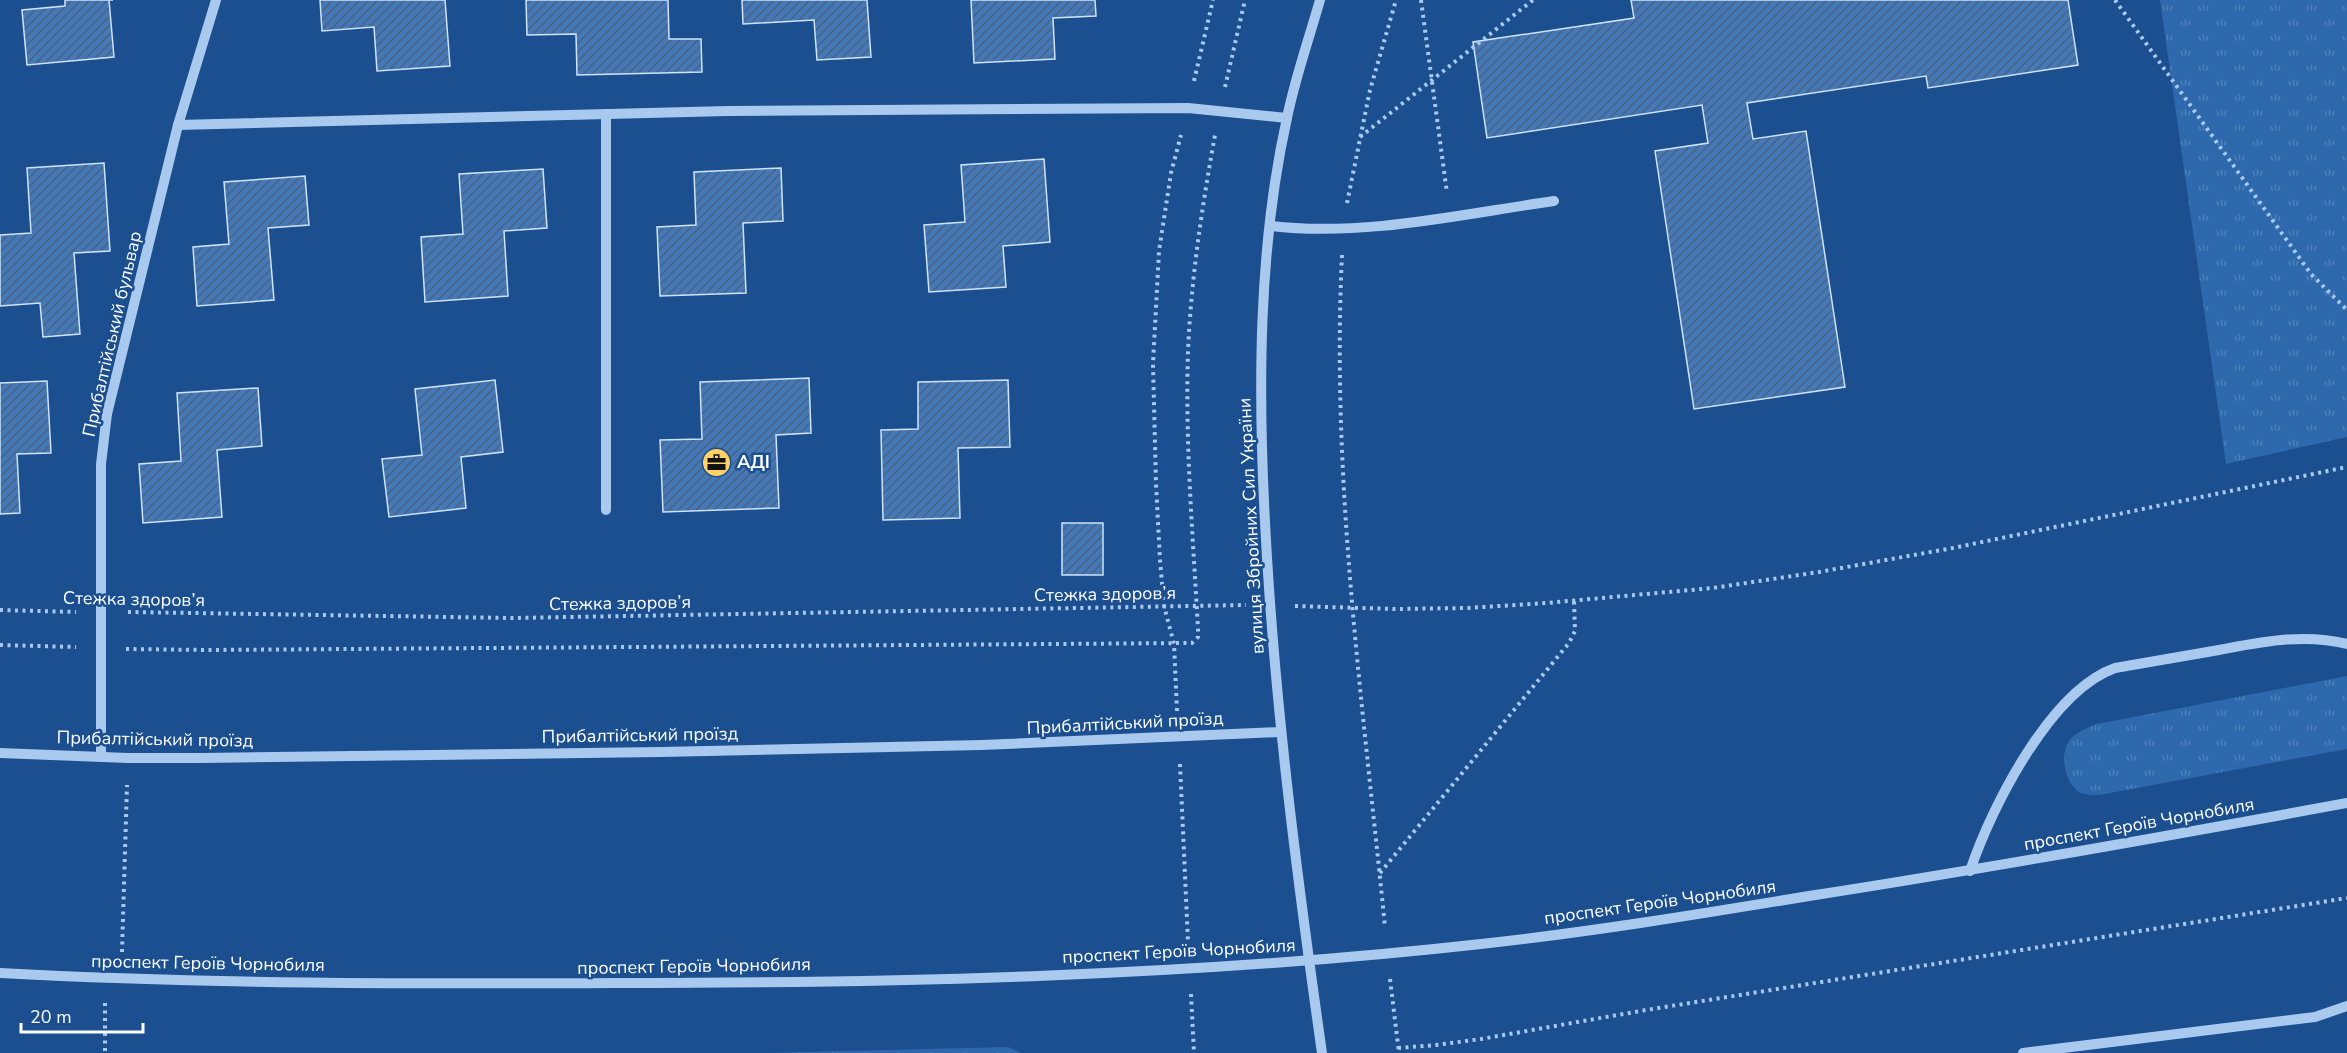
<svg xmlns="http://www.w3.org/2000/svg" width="2347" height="1053" font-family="'Nunito Sans',sans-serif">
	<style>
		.grass { fill: url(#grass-tufts) }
		.forest { fill: url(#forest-firs) }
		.building { fill: url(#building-hatch); stroke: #cfe3fa; stroke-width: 1.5 }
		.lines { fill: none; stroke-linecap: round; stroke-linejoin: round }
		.path { stroke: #a9c9ee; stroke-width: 4; stroke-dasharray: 3 4.5; stroke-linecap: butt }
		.minor { stroke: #a9c9ee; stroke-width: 10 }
		.labels { text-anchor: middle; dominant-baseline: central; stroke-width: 5; stroke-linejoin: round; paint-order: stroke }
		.street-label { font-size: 18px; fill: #fff; stroke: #1b4f8f }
		.poi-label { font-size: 18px; font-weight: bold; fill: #fff; stroke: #1b4f8f; text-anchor: start }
	</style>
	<defs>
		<pattern id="grass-tufts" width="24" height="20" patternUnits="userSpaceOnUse" patternTransform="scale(1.5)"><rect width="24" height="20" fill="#2e69ad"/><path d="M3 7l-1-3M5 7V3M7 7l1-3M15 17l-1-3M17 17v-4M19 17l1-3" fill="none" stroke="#4d80b9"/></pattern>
		<pattern id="forest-firs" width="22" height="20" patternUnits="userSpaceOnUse" patternTransform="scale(1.5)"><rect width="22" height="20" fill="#2e69ad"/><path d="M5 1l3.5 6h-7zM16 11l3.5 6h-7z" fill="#4d80b9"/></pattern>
		<pattern id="building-hatch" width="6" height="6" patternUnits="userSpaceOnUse" patternTransform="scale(1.5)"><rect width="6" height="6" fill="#4478b7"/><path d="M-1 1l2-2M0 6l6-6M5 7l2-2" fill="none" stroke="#486282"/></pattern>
	</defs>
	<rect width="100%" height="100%" fill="#1b4f8f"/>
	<g class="grass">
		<polygon points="2160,0 2347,0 2347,437 2226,464"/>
		<path d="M2347,676V749L2099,795C2093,795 2087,795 2081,793C2065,785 2059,755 2069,741C2076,732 2087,728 2097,724Z"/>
	</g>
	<polygon class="forest" points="1008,1047 1021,1053 765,1053"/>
	<g class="building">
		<polygon points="65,0 113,0 109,0 114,57 27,65 22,10 65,6"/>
		<polygon points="320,0 445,0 450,66 377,71 374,27 322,31"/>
		<polygon points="526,0 668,0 669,39 701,39 702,72 577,75 576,34 527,35"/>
		<polygon points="742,0 867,0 871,57 817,60 814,20 743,24"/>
		<polygon points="971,0 1095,0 1096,16 1053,18 1055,59 974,63"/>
		<polygon points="1631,0 2068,0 2078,65 1928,88 1926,76 1747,103 1753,139 1806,131 1845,387 1694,409 1655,151 1708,143 1702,105 1487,138 1473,42 1634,18"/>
		<polygon points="1044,159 1050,242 1003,246 1006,287 929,292 924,225 965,222 961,165"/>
		<polygon points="104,163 110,251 74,253 80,334 43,337 40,303 0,306 0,235 31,233 27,168"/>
		<polygon points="781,168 783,221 743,223 746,293 660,296 657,227 696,225 694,172"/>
		<polygon points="543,169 547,228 504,231 508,296 425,302 421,237 463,234 459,174"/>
		<polygon points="305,176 309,225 268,228 274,300 197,306 193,247 229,244 224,182"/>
		<polygon points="809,378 811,433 776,435 779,508 663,512 660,440 702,439 700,382"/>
		<polygon points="495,380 503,452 461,457 466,508 389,517 382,459 422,455 415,389"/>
		<polygon points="1008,380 1010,447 958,448 960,518 883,520 881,430 918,429 918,382"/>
		<polygon points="47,381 51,453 17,454 20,513 0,514 0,383"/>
		<polygon points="258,388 262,446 217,450 222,517 143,523 139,464 181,461 177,393"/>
		<rect x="1062" y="523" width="41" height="52"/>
	</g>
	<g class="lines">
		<g class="path">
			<polyline points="1421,0 1447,193"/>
			<polyline points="2115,0 2311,274 2347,310"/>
			<polyline points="1194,81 1213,0"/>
			<polyline points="1225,87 1245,0"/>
			<polyline points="1360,137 1533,0"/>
			<polyline points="1347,203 1370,90 1396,0"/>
			<path d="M1342,255C1331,480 1363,704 1385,927"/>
			<polyline points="1295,606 1394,609 1468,608 1546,603 1713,588 1819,572 1953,548 2347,467"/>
			<polyline points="0,610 76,612"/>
			<polyline points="128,612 513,618 1246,605"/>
			<polyline points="0,645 76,647"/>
			<path d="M126,649L207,650L1192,643L1198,637V629C1193,537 1185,444 1188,352C1191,279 1202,207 1215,135"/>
			<polyline points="1177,711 1174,644 1164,606 1160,560 1156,484 1153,364 1159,251 1171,173 1181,135"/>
			<polyline points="1180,764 1188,942"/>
			<polyline points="1380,873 1569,643 1575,631 1574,601"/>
			<polyline points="122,952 127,785"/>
			<polyline points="1390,979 1399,1053"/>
			<polyline points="1191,994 1194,1053"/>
			<polyline points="105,1003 105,1053"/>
			<polyline points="1398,1048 1436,1045 1481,1039 1646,1010 2347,898"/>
		</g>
		<g class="minor">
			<path d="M1320,0C1309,39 1295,78 1287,118C1258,248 1258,390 1265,522C1274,700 1297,877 1322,1053"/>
			<polyline points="606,114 606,510"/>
			<polyline points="178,125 728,111 1188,108 1287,118"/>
			<path d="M1271,226C1364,237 1462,214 1554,201"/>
			<polyline points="0,753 128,758 201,758 661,752 982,745 1280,732"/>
			<polyline points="101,757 101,464 107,414 178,125 216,0"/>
			<path d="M1970,871C1991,808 2050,691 2115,668C2150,662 2185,656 2219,650C2262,642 2304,633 2347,644"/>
			<path d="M0,973C205,984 411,984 616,983C905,983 1194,976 1481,944C1591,932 1700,914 1809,896C1989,868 2168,836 2347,803"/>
			<polyline points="2023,1053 2315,1017 2347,1006"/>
		</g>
	</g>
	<defs>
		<symbol id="office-disc" viewBox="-11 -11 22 22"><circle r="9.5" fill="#ffd166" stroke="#1b4f8f"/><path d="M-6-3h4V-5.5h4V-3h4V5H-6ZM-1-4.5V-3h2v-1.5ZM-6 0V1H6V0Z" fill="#111"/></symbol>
	</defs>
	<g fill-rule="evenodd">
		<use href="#office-disc" x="700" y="446" width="33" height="33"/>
	</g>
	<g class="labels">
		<g class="street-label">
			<text transform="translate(112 334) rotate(-77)">Прибалтійський бульвар</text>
			<text transform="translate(1251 526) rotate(-93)">вулиця Збройних Сил України</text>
			<text transform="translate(1105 594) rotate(-1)">Стежка здоров’я</text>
			<text transform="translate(134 599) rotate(1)">Стежка здоров’я</text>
			<text transform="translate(620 603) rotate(-1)">Стежка здоров’я</text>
			<text transform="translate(1125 723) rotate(-3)">Прибалтійський проїзд</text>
			<text transform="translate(640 735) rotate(-1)">Прибалтійський проїзд</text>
			<text transform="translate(155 739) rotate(1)">Прибалтійський проїзд</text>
			<text transform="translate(2139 824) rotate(-10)">проспект Героїв Чорнобиля</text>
			<text transform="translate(1660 902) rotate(-8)">проспект Героїв Чорнобиля</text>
			<text transform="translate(1179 951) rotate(-3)">проспект Героїв Чорнобиля</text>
			<text transform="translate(208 963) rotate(1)">проспект Героїв Чорнобиля</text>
			<text transform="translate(694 966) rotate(-1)">проспект Героїв Чорнобиля</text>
		</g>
		<g class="poi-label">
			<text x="737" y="462">АДІ</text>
		</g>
	</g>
	<path d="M21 1023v9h122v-9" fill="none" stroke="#ffffff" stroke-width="3"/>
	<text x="30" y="1023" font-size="18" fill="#ffffff" stroke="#1b4f8f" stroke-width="4.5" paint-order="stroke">20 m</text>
</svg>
